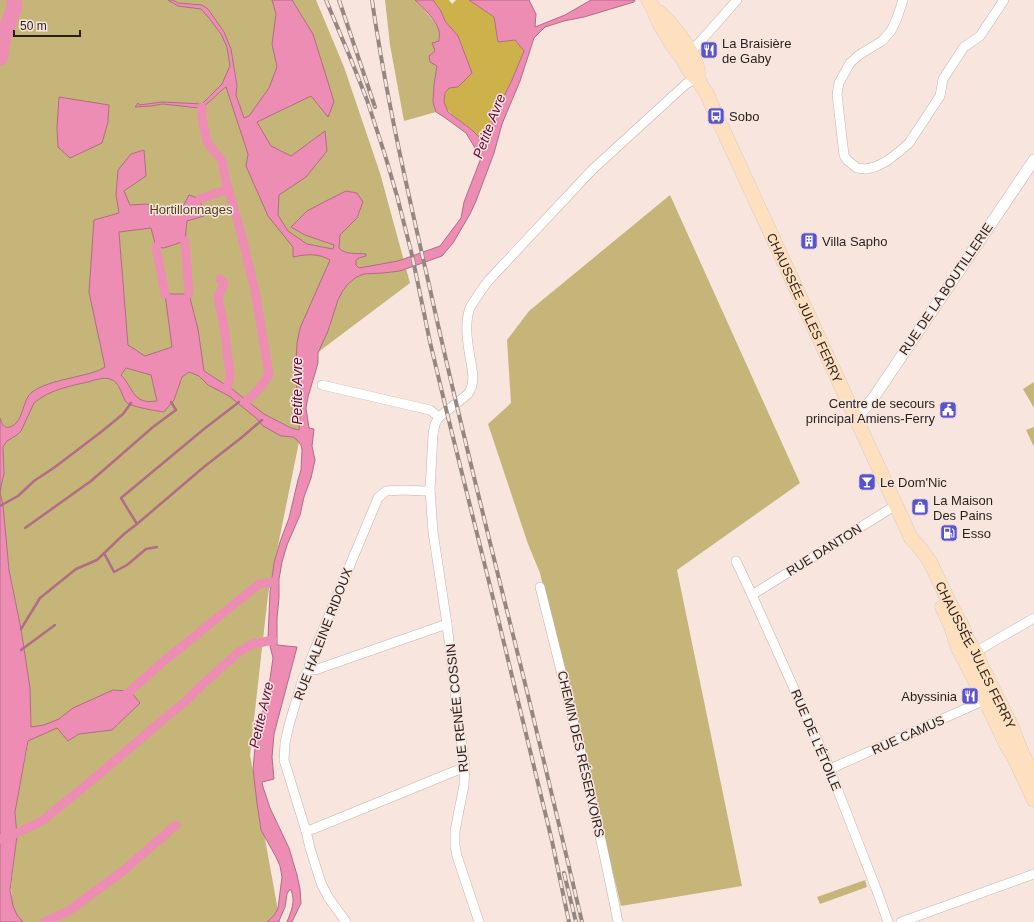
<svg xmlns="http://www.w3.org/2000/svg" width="1034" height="922" font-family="Helvetica,sans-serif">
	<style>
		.green { fill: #c6b579 }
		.forest { fill: #cdb24c }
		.water { fill: #ed8db3; stroke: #b16c86; fill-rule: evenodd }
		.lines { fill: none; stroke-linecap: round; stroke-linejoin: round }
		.stream { stroke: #b16c86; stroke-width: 2.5 }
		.canal { stroke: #ed8db3; stroke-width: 9 }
		.river { stroke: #ed8db3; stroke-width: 16 }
		.minor-casing { stroke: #c5b3ac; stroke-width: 10 }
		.tertiary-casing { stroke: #c5b3ac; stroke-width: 12 }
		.primary-casing { stroke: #cfcecd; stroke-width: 15 }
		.minor { stroke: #fff; stroke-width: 9 }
		.tertiary { stroke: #fff; stroke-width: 11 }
		.primary { stroke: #ffe0be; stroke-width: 14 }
		.rail-casing { stroke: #948681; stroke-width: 4 }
		.rail { stroke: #f8e5dd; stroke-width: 2.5; stroke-dasharray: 8; stroke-linecap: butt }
		.labels { text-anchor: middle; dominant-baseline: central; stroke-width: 3; stroke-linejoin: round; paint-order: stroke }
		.poi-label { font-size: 13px; fill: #261f1c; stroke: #f8e5dd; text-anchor: start }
		.park-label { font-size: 13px; fill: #4f4419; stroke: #f8e5dd }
		.street-label { font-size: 13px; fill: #261f1c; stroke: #f8e5dd }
		.water-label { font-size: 14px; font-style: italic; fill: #5f0837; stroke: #f8e5dd }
	</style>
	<rect width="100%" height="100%" fill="#f8e5dd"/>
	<g class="green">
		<polygon points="0,0 316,0 344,67 380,173 410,283 317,353 268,595 250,755 280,922 17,922 12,903 11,887 17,836 15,812 31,727 30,699 21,629 9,570 0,493 2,482 4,474 2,424 0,418"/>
		<polygon points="385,0 415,0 423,8 435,23 440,32 439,41 435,51 437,66 434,85 433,102 436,112 404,121 390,45"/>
		<polygon points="670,195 800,483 677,570 742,886 621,906 540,573 528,544 488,424 511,403 507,340 529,311"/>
		<polygon points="1034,382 1034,408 1023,389"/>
		<polygon points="1034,427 1034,447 1026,430"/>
		<polygon points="865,880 867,887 820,904 817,897"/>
	</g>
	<path class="forest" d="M433,0H449L452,4L456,0H469L494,17L498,42L515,40L524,51L512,80L496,112L484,148C481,141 478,134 472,130C460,119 432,108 449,88L458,87L464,52L458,36L445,21L441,11Z"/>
	<g class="water">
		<path d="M168,0H173L178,3L202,5L208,9L224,32L231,49L237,86L236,95L244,118L249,116L269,88L277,67L272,44L276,14L272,0H292L313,34L327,79L334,102L328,117L311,96L257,122L271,146L291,156L325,131L327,151L306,177L279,195L278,215L288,231L307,244L333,249L334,245L305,235L291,227L307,211L326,201L346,191L357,193L363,202L357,218L340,235L339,248C345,255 357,253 366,254V256L359,258L356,260V265L359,268L398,261L440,246L461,218L464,202L481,158L466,133L444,117L436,112L433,102L434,85L437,66L430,62L429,56L435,51L432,43L439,41C439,38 440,34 439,31C436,20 423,7 415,0H433L441,11L445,21L458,36L472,73L458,87L449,88L445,93L444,102L448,112L472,130L479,137L484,147L496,112L512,80L524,51L515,40L498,42L494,17L469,0H529L536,14L535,27L565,15L591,0H635L634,2L584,17L564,21L545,27L534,38L520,81L502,124L494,153L476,201L470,214L453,243L442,256L400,271L383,273L364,274L359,276L355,278L347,285L342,292L338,300L328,331L318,353V363L308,397L306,408L309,428L314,429L312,446L315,460L311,478L304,497L300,515L287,545L282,562L279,579V598L277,618V645L297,647L274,734L272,757L274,779L262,782L263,787L270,808L289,848L297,875L300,889L301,903L292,922H287C291,911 296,902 291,890H289L287,894L285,907L279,921L277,922H267C272,918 276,914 278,908L282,877L280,866L276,857L261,830L257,803L253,769L256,737L268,693L273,658L268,638L270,592L274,563L280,542L289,518L298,480L301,470L302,450L301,445L297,440L293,437L281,436L263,426L256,418L229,396L208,385L199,376L189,372L186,374L182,377L174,400L164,412C157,411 132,407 127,403C121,397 121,382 110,379C103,377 95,380 88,382C70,386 49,390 34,403L21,431L17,435L7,441L3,447L4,474L2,482L0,493L3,505L9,570L21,629L30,688L31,727L44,725L59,719L73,708L113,690L130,691L140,703L112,730L79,734L68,741L57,728L28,741L15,812L17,836L10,890L13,906L17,915L23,922H0V418C2,423 3,429 10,427C24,423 22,399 32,392C45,383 63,380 79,376C88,374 97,372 105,367L89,292L94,220L119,213L116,195L118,170L131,154L144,150L146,176L124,191L130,205L147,204L163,211L180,212L189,195L200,199L204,216L187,221L185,241L164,248L156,247L151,228L119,232L128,345L145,356L172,347L165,294H189L198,329L204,371L232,389L264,414L291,428L299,430L300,414L296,381V362L297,343L300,328L330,260C317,253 308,254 293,257V247L268,216L246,166L248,154L226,87C217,93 209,105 199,108L163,104L151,106L135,107L138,103L139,105L162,102L202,104L222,84L230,66L227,47L221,34L209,18L201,9L178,6ZM126,368L151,375L157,401C132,405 134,388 121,375Z"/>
		<polygon points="59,97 109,105 108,122 102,143 70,158 58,147 57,128"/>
	</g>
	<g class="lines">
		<g class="stream">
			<polyline points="0,506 18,496 34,481 55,467 101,432 123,414 131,403"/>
			<polyline points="137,524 121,498 204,429 239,402"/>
			<polyline points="25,528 91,481 153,427 176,410 171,402"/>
			<polyline points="104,553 114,572 127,565 146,549 157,547"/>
			<polyline points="21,629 40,598 76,569 97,560 124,534 137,524 205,466 241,438 262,420"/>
			<polyline points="21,650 55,625"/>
		</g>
		<g class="canal">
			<polyline points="202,107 202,118 207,142 222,161 226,181 241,233 255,291 269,375 258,390 246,402"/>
			<polyline points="200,199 228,189"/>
			<polyline points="185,241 189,294"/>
			<polyline points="156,247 165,294"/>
			<polyline points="220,279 224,283 218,298 224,327 230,374 228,386 225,388"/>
			<polyline points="121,698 130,691 164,661 259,584 274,582"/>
			<polyline points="0,839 17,833 42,821 96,777 159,723 186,701 204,683 240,651 253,644 273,640"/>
			<polyline points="44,922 67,912 123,871 176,825"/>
		</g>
		<polyline class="river" points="0,58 2,43 14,7 14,0"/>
		<defs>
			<g id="minor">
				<polyline points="903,0 897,18 891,31 882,41 859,55 850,63 839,83 837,94 844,155 847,160 857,168 866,169 875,167 887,161 900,151 909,143 940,96 943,79 964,47 980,36 1004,0"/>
				<polyline points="687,55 699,43 737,0"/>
				<polyline points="322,385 430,410 439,417"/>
				<polyline points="736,561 752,595 830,769 833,778 877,891 888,922"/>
				<path d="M540,587C568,698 596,810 618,922"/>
				<polyline points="752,595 896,505"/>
				<polyline points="972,654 1034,618"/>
				<polyline points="309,669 315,670 447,624"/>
				<polyline points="830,769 985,700"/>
				<polyline points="306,831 313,829 465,767"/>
				<polyline points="346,922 328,897 321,883 310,848 306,831 284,760 285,743 289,725 303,678 309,669 310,661 378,498 386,491 403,490 424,491 430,490"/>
				<path d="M479,922L457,856L455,846V831L464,785L465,767L459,726L447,624L433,532L430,490L433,434L435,424L439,417L468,394C477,381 471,366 469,351C467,339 465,324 469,311C469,308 472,305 473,303C478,295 483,287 489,280L592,170L686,84L697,78"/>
				<polyline points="901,922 1034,874"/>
			</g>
			<polyline id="tertiary" points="855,416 862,411 872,400 1034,160"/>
			<g id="primary">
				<path id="s1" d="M648,0L652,6L659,23L673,46L682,58L692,75L697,78L708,96L716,116L724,132L911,538L921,549L930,562L951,606L961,624L969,642L976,652L981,665L1011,725L1022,753L1034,776"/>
				<path d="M659,12C671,23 704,61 697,78"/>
				<polyline points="942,607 951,626 958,648 985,700 1007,746 1014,757 1034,800"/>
			</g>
		</defs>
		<use href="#minor" class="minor-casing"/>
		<use href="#tertiary" class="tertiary-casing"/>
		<use href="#primary" class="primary-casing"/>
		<use href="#minor" class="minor"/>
		<use href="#tertiary" class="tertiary"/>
		<use href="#primary" class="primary"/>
		<defs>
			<g id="rail">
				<polyline points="326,0 352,62 367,100 385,155 397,196 412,255 430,342 448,417 495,606 552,841 569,922"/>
				<polyline points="339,0 375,107"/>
				<path d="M372,0C386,97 408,193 430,289C453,394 479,498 505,603C532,709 557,816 582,922"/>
				<polyline points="564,873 576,922"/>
			</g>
		</defs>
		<use href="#rail" class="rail-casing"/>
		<use href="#rail" class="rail"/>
	</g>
	<defs>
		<symbol id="restaurant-square" viewBox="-11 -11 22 22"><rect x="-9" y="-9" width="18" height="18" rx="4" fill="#5a54cc" stroke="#f8e5dd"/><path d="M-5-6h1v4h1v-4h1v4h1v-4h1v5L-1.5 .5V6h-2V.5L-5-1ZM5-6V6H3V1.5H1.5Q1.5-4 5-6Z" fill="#fff"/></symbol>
		<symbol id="bus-square" viewBox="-11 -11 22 22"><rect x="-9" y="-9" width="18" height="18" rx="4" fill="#5a54cc" stroke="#f8e5dd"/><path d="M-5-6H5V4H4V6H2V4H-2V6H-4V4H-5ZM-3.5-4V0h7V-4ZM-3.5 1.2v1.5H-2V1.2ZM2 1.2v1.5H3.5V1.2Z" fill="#fff"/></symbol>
		<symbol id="building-square" viewBox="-11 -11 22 22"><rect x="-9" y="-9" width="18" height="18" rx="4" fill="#5a54cc" stroke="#f8e5dd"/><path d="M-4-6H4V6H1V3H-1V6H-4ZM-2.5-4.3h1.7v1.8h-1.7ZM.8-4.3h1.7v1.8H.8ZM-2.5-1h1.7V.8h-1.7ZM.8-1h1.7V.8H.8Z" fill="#fff"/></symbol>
		<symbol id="civic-square" viewBox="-11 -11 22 22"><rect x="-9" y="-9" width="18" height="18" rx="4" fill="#5a54cc" stroke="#f8e5dd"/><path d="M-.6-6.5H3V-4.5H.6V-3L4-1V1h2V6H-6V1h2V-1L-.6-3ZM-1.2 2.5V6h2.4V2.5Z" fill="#fff"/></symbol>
		<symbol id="bar-square" viewBox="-11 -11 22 22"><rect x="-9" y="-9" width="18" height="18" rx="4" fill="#5a54cc" stroke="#f8e5dd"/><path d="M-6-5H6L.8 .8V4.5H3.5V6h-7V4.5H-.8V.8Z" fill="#fff"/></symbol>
		<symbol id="shop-square" viewBox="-11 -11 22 22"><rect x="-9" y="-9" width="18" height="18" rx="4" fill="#5a54cc" stroke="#f8e5dd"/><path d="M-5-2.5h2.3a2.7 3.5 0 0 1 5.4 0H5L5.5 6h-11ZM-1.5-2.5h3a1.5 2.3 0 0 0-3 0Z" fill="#fff"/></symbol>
		<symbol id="fuel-square" viewBox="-11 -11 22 22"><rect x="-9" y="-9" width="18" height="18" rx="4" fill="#5a54cc" stroke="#f8e5dd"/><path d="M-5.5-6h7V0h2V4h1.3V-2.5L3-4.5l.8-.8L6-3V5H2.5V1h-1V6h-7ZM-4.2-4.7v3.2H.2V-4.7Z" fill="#fff"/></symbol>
	</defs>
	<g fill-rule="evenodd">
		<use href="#restaurant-square" x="699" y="40" width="20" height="20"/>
		<use href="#bus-square" x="706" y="106" width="20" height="20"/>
		<use href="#building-square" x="799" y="231" width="20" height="20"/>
		<use href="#civic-square" x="938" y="400" width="20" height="20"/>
		<use href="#bar-square" x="857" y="472" width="20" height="20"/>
		<use href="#shop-square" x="910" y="497" width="20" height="20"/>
		<use href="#fuel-square" x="939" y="523" width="20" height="20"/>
		<use href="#restaurant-square" x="960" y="686" width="20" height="20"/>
	</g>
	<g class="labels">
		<g class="poi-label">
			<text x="722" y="43">La Braisière<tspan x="722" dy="15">de Gaby</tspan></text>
			<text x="729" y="116">Sobo</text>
			<text x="822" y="241">Villa Sapho</text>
			<text x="935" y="403" text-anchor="end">Centre de secours<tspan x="935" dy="15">principal Amiens-Ferry</tspan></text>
			<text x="880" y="482">Le Dom'Nic</text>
			<text x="933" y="500">La Maison<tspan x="933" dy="15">Des Pains</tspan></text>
			<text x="962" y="533">Esso</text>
			<text x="957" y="696" text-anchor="end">Abyssinia</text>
		</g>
		<g class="park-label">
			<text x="191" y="209">Hortillonnages</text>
		</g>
		<g class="street-label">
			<text transform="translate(946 289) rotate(-56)">RUE DE LA BOUTILLERIE</text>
			<text stroke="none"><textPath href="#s1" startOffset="347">CHAUSSÉE JULES FERRY</textPath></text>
			<text transform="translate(824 550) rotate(-32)">RUE DANTON</text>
			<text transform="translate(323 634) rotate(-69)">RUE HALEINE RIDOUX</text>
			<text stroke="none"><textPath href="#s1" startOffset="735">CHAUSSÉE JULES FERRY</textPath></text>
			<text transform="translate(457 708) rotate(-96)">RUE RENÉE COSSIN</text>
			<text transform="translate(908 735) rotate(-24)">RUE CAMUS</text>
			<text transform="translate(816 740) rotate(67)">RUE DE L'ÉTOILE</text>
			<text transform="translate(581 754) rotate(77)">CHEMIN DES RÉSERVOIRS</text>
		</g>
		<g class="water-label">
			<text transform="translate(489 126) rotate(-69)">Petite Avre</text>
			<text transform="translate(297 391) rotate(-90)">Petite Avre</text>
			<text transform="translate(261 715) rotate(-77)">Petite Avre</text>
		</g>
	</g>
	<path d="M14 30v6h66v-6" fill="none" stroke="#261f1c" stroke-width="2"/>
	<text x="20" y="30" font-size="12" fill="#261f1c" stroke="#f8e5dd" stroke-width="3" paint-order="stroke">50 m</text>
</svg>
